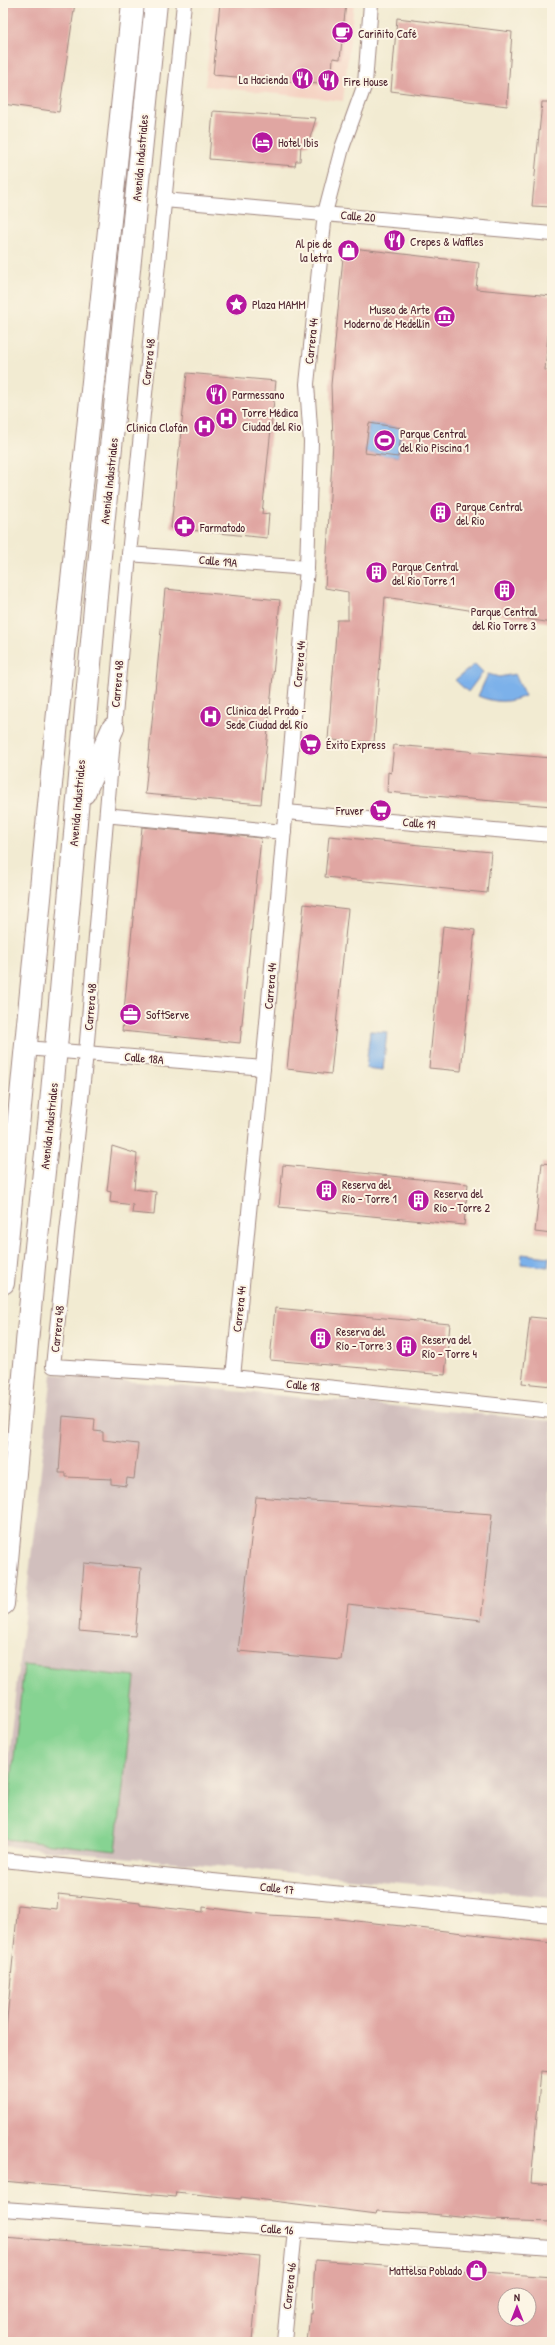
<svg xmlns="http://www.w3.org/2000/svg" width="555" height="2345" font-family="'Patrick Hand',sans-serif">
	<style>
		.built { fill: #f5d2c2 }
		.industrial { fill: #d1bfbd }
		.green { fill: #86d392; stroke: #68795e }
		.water { fill: #7cb1ea; stroke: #63688a }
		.building { fill: #e0a6a2; fill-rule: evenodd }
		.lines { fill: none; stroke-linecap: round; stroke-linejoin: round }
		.street-casing { stroke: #9e857e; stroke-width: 16 }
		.primary-casing { stroke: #9e857e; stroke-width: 24 }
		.street { stroke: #fff; stroke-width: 14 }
		.primary { stroke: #fff; stroke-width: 22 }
		.labels { text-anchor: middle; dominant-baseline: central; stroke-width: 4; stroke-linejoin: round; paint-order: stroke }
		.poi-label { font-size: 12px; fill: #4a1f2b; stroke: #fcf5e5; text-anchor: start }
		.street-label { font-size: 12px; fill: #4a1f2b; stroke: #fcf5e5 }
	</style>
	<rect width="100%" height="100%" fill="#fcf5e5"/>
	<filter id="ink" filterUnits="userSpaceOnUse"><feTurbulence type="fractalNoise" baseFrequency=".025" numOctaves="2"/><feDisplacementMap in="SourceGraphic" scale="8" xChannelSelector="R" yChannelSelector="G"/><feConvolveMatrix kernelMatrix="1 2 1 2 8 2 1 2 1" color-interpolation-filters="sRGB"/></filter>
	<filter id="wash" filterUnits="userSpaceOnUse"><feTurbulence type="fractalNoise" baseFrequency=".012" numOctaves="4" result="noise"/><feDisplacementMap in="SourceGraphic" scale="16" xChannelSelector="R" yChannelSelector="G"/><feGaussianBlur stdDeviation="0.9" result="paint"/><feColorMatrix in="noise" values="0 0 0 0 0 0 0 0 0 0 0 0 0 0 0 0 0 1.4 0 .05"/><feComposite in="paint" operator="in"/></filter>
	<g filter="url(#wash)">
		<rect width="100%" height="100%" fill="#f2ebd2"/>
		<polygon class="built" points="214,3 354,3 343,101 205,86"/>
		<polygon class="industrial" points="52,1374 552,1421 552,1897 3,1846 3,1802"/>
		<polygon class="green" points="24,1665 135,1677 116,1851 5,1839"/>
		<g class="water">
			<polygon points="369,423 402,428 398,457 365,453"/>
			<polygon points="475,664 483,672 468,692 455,680"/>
			<path d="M488,674L499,677L515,674L525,696C509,703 495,703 478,696Z"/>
			<polygon points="370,1031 387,1032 383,1070 366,1068"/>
			<polygon points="522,1254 549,1257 548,1267 521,1264"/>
		</g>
		<g id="blocks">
			<g class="building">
				<polygon points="3,3 75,3 59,112 3,104"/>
				<polygon points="220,3 346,3 340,59 333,58 331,85 213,75"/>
				<polygon points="397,18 512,32 507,106 391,91"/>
				<polygon points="542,102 552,102 552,207 532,206"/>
				<polygon points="213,111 316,118 308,145 301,144 300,161 296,161 295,166 209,159"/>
				<path d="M344,247L479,263L476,289L552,296V336L548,335L545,370L552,371V623L385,597L374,742L328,740L337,620H348V592L325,588L333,441L331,385ZM369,423L402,428L398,457L365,453Z"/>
				<polygon points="187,373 276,381 262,514 269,513 267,538 171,528"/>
				<polygon points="165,589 280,600 261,804 145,794"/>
				<polygon points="394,745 552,758 552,806 387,792 388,772 391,773"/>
				<polygon points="142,827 261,838 240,1043 122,1031"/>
				<polygon points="329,836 491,852 487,893 325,877"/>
				<polygon points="304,904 348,909 331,1074 287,1069"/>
				<polygon points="443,926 475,930 461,1071 429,1068"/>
				<polygon points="112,1146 137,1154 134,1189 156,1192 154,1215 132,1213 133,1205 110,1202 111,1192 107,1191"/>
				<polygon points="542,1163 552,1164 552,1234 535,1232"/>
				<polygon points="283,1165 468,1184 464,1225 279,1207"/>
				<polygon points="275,1308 450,1324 445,1375 270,1360"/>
				<polygon points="530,1317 552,1319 552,1386 522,1383"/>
				<polygon points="63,1416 95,1419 94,1431 103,1432 103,1440 138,1444 134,1479 127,1478 126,1486 111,1484 111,1479 66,1477 66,1473 59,1473"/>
				<polygon points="256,1497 492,1514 481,1620 348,1604 341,1660 238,1651"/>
				<polygon points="84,1563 141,1568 135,1636 79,1631"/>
				<polygon points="58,1894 140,1903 140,1905 203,1912 203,1907 269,1915 339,1919 552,1943 552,2072 541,2071 531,2183 552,2185 552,2222 488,2220 431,2214 377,2211 376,2214 241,2197 241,2199 176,2192 175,2197 3,2181 3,2061 18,1905 57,1909"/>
				<polygon points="3,2237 260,2256 252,2342 3,2342"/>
				<path d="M315,2260L552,2277V2342H307L310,2314H312ZM505,2295H529V2319H505Z"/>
			</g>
		</g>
	</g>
	<g filter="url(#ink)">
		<use href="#blocks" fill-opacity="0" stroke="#9e857e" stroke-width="1"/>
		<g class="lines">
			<defs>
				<g id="street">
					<polyline points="184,3 129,554 86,1053 53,1366 233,1377 552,1411"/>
					<polyline points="164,200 552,234"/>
					<polyline points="129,554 307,568"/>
					<polyline points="286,812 552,835"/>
					<polyline points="114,816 284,832"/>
					<polyline points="26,1048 263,1068"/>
					<polyline points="233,1377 263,1068 307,568 311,442 307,384 325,213 342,148 365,84 371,3"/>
					<polyline points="3,1860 552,1915"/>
					<polyline points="3,2209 552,2248"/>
					<polyline points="284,2342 295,2230"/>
				</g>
				<g id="primary">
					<polyline points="84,793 113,728"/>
					<polyline points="3,1283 57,722 133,3"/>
					<polyline points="3,1604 34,1266 50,1115 97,585 156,3"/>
				</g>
			</defs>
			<use href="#street" class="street-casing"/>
			<use href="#primary" class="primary-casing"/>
			<use href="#street" class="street"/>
			<use href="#primary" class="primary"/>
		</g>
	</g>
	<defs>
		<symbol id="cafe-disc" viewBox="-11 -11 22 22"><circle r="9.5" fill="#b5179e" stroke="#fcf5e5"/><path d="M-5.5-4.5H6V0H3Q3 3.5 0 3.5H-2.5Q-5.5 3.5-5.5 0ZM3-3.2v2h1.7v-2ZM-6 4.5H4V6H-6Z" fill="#fff"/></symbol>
		<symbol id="restaurant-disc" viewBox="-11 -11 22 22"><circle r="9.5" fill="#b5179e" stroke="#fcf5e5"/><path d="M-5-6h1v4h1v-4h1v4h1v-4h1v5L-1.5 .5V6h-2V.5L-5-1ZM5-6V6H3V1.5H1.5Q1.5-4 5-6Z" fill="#fff"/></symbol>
		<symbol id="hotel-disc" viewBox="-11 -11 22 22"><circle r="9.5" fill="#b5179e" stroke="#fcf5e5"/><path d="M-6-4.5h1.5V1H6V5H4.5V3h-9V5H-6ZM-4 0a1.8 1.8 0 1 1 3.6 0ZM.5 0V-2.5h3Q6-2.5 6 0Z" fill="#fff"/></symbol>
		<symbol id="shop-disc" viewBox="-11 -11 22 22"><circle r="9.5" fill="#b5179e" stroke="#fcf5e5"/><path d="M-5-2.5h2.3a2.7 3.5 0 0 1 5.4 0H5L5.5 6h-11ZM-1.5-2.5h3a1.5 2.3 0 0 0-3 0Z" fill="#fff"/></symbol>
		<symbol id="sight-disc" viewBox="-11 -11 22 22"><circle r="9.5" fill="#b5179e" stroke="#fcf5e5"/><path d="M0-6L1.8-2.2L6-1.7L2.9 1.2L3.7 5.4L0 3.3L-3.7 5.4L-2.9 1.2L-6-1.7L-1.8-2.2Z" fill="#fff"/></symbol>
		<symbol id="museum-disc" viewBox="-11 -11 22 22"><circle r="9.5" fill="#b5179e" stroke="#fcf5e5"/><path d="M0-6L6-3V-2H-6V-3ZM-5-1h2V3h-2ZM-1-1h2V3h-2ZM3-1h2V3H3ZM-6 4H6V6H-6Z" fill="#fff"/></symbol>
		<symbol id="hospital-disc" viewBox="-11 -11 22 22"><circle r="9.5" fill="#b5179e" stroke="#fcf5e5"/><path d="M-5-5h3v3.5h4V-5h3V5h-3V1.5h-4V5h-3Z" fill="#fff"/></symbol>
		<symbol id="stadium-disc" viewBox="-11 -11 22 22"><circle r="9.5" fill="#b5179e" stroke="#fcf5e5"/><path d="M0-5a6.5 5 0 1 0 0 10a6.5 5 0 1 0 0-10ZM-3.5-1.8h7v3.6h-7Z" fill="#fff"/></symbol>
		<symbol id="building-disc" viewBox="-11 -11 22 22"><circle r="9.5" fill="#b5179e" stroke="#fcf5e5"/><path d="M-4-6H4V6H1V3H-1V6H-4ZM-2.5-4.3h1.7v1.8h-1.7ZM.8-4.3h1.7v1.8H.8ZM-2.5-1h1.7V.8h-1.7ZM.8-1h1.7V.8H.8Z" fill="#fff"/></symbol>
		<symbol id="pharmacy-disc" viewBox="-11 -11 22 22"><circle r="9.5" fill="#b5179e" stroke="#fcf5e5"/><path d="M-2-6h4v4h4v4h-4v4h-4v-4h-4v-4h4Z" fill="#fff"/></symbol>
		<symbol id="supermarket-disc" viewBox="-11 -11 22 22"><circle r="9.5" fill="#b5179e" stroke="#fcf5e5"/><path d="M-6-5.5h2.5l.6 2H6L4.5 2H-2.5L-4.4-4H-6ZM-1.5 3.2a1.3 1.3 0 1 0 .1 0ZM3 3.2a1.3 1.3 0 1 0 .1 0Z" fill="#fff"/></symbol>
		<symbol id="office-disc" viewBox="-11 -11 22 22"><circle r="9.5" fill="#b5179e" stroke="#fcf5e5"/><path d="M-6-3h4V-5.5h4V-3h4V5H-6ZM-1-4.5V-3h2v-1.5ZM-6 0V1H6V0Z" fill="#fff"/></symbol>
	</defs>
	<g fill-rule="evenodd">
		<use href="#cafe-disc" x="330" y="20" width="25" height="25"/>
		<use href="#restaurant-disc" x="290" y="66" width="25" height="25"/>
		<use href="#restaurant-disc" x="316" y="68" width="25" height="25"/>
		<use href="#hotel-disc" x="250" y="130" width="25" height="25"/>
		<use href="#restaurant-disc" x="382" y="228" width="25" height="25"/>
		<use href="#shop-disc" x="336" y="238" width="25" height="25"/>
		<use href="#sight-disc" x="224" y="292" width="25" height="25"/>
		<use href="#museum-disc" x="432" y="304" width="25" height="25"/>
		<use href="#restaurant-disc" x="204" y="382" width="25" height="25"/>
		<use href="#hospital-disc" x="214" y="406" width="25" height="25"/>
		<use href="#hospital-disc" x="192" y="414" width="25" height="25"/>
		<use href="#stadium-disc" x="372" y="428" width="25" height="25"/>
		<use href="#building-disc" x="428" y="500" width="25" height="25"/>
		<use href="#pharmacy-disc" x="172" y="514" width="25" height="25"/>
		<use href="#building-disc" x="364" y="560" width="25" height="25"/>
		<use href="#building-disc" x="492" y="578" width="25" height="25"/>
		<use href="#hospital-disc" x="198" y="704" width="25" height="25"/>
		<use href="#supermarket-disc" x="298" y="732" width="25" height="25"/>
		<use href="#supermarket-disc" x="368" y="798" width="25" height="25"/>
		<use href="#office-disc" x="118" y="1002" width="25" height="25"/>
		<use href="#building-disc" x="314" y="1178" width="25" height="25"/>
		<use href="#building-disc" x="406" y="1188" width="25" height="25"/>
		<use href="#building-disc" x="308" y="1326" width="25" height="25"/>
		<use href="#building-disc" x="394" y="1334" width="25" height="25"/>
		<use href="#shop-disc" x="464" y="2258" width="25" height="25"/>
	</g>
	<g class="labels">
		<g class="poi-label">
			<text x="358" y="33">Cariñito Café</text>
			<text x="288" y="79" text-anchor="end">La Hacienda</text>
			<text x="344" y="81">Fire House</text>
			<text x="278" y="142">Hotel Ibis</text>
			<text x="410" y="241">Crepes &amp; Waffles</text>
			<text x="332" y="243" text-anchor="end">Al pie de<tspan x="332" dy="14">la letra</tspan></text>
			<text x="252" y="304">Plaza MAMM</text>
			<text x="430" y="309" text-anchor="end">Museo de Arte<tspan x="430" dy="14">Moderno de Medellín</tspan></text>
			<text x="232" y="394">Parmessano</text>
			<text x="242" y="412">Torre Médica<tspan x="242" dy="14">Ciudad del Rio</tspan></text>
			<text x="188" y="427" text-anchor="end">Clínica Clofán</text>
			<text x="400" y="433">Parque Central<tspan x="400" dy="14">del Rio Piscina 1</tspan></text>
			<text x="456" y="506">Parque Central<tspan x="456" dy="14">del Rio</tspan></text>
			<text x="200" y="527">Farmatodo</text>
			<text x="392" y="566">Parque Central<tspan x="392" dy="14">del Rio Torre 1</tspan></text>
			<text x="504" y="611" text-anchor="middle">Parque Central<tspan x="504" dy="14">del Rio Torre 3</tspan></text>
			<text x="226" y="710">Clínica del Prado -<tspan x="226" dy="14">Sede Ciudad del Río</tspan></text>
			<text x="326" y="744">Éxito Express</text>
			<text x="364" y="810" text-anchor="end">Fruver</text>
			<text x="146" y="1014">SoftServe</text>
			<text x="342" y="1184">Reserva del<tspan x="342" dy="14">Río - Torre 1</tspan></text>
			<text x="434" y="1193">Reserva del<tspan x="434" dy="14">Río - Torre 2</tspan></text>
			<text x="336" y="1331">Reserva del<tspan x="336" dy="14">Río - Torre 3</tspan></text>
			<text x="422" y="1339">Reserva del<tspan x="422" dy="14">Río - Torre 4</tspan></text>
			<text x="462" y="2270" text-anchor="end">Mattelsa Poblado</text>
		</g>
		<g class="street-label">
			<text transform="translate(140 158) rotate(-85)">Avenida Industriales</text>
			<text transform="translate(358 216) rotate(5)">Calle 20</text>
			<text transform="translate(311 341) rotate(-84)">Carrera 44</text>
			<text transform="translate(148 362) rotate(-84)">Carrera 48</text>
			<text transform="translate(109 481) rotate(-84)">Avenida Industriales</text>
			<text transform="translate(218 561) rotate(5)">Calle 19A</text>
			<text transform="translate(299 664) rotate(-85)">Carrera 44</text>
			<text transform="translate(117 684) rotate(-85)">Carrera 48</text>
			<text transform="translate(77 803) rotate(-85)">Avenida Industriales</text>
			<text transform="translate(419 823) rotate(5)">Calle 19</text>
			<text transform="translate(270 986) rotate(-85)">Carrera 44</text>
			<text transform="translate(90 1007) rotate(-85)">Carrera 48</text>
			<text transform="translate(144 1058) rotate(5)">Calle 18A</text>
			<text transform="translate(49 1126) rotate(-84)">Avenida Industriales</text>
			<text transform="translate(239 1309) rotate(-84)">Carrera 44</text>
			<text transform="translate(57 1329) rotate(-84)">Carrera 48</text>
			<text transform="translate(303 1385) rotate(6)">Calle 18</text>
			<text transform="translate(277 1888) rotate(6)">Calle 17</text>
			<text transform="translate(277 2229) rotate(4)">Calle 16</text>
			<text transform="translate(289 2286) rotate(-84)">Carrera 46</text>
		</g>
	</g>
	<rect width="555" height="2345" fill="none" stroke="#fcf5e5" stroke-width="16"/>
	<g transform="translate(517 2307)"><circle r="19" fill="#fcf5e5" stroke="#b59f9b"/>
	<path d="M0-3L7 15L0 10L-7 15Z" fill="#b5179e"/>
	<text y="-6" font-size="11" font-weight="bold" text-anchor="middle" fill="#4a1f2b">N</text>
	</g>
</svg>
